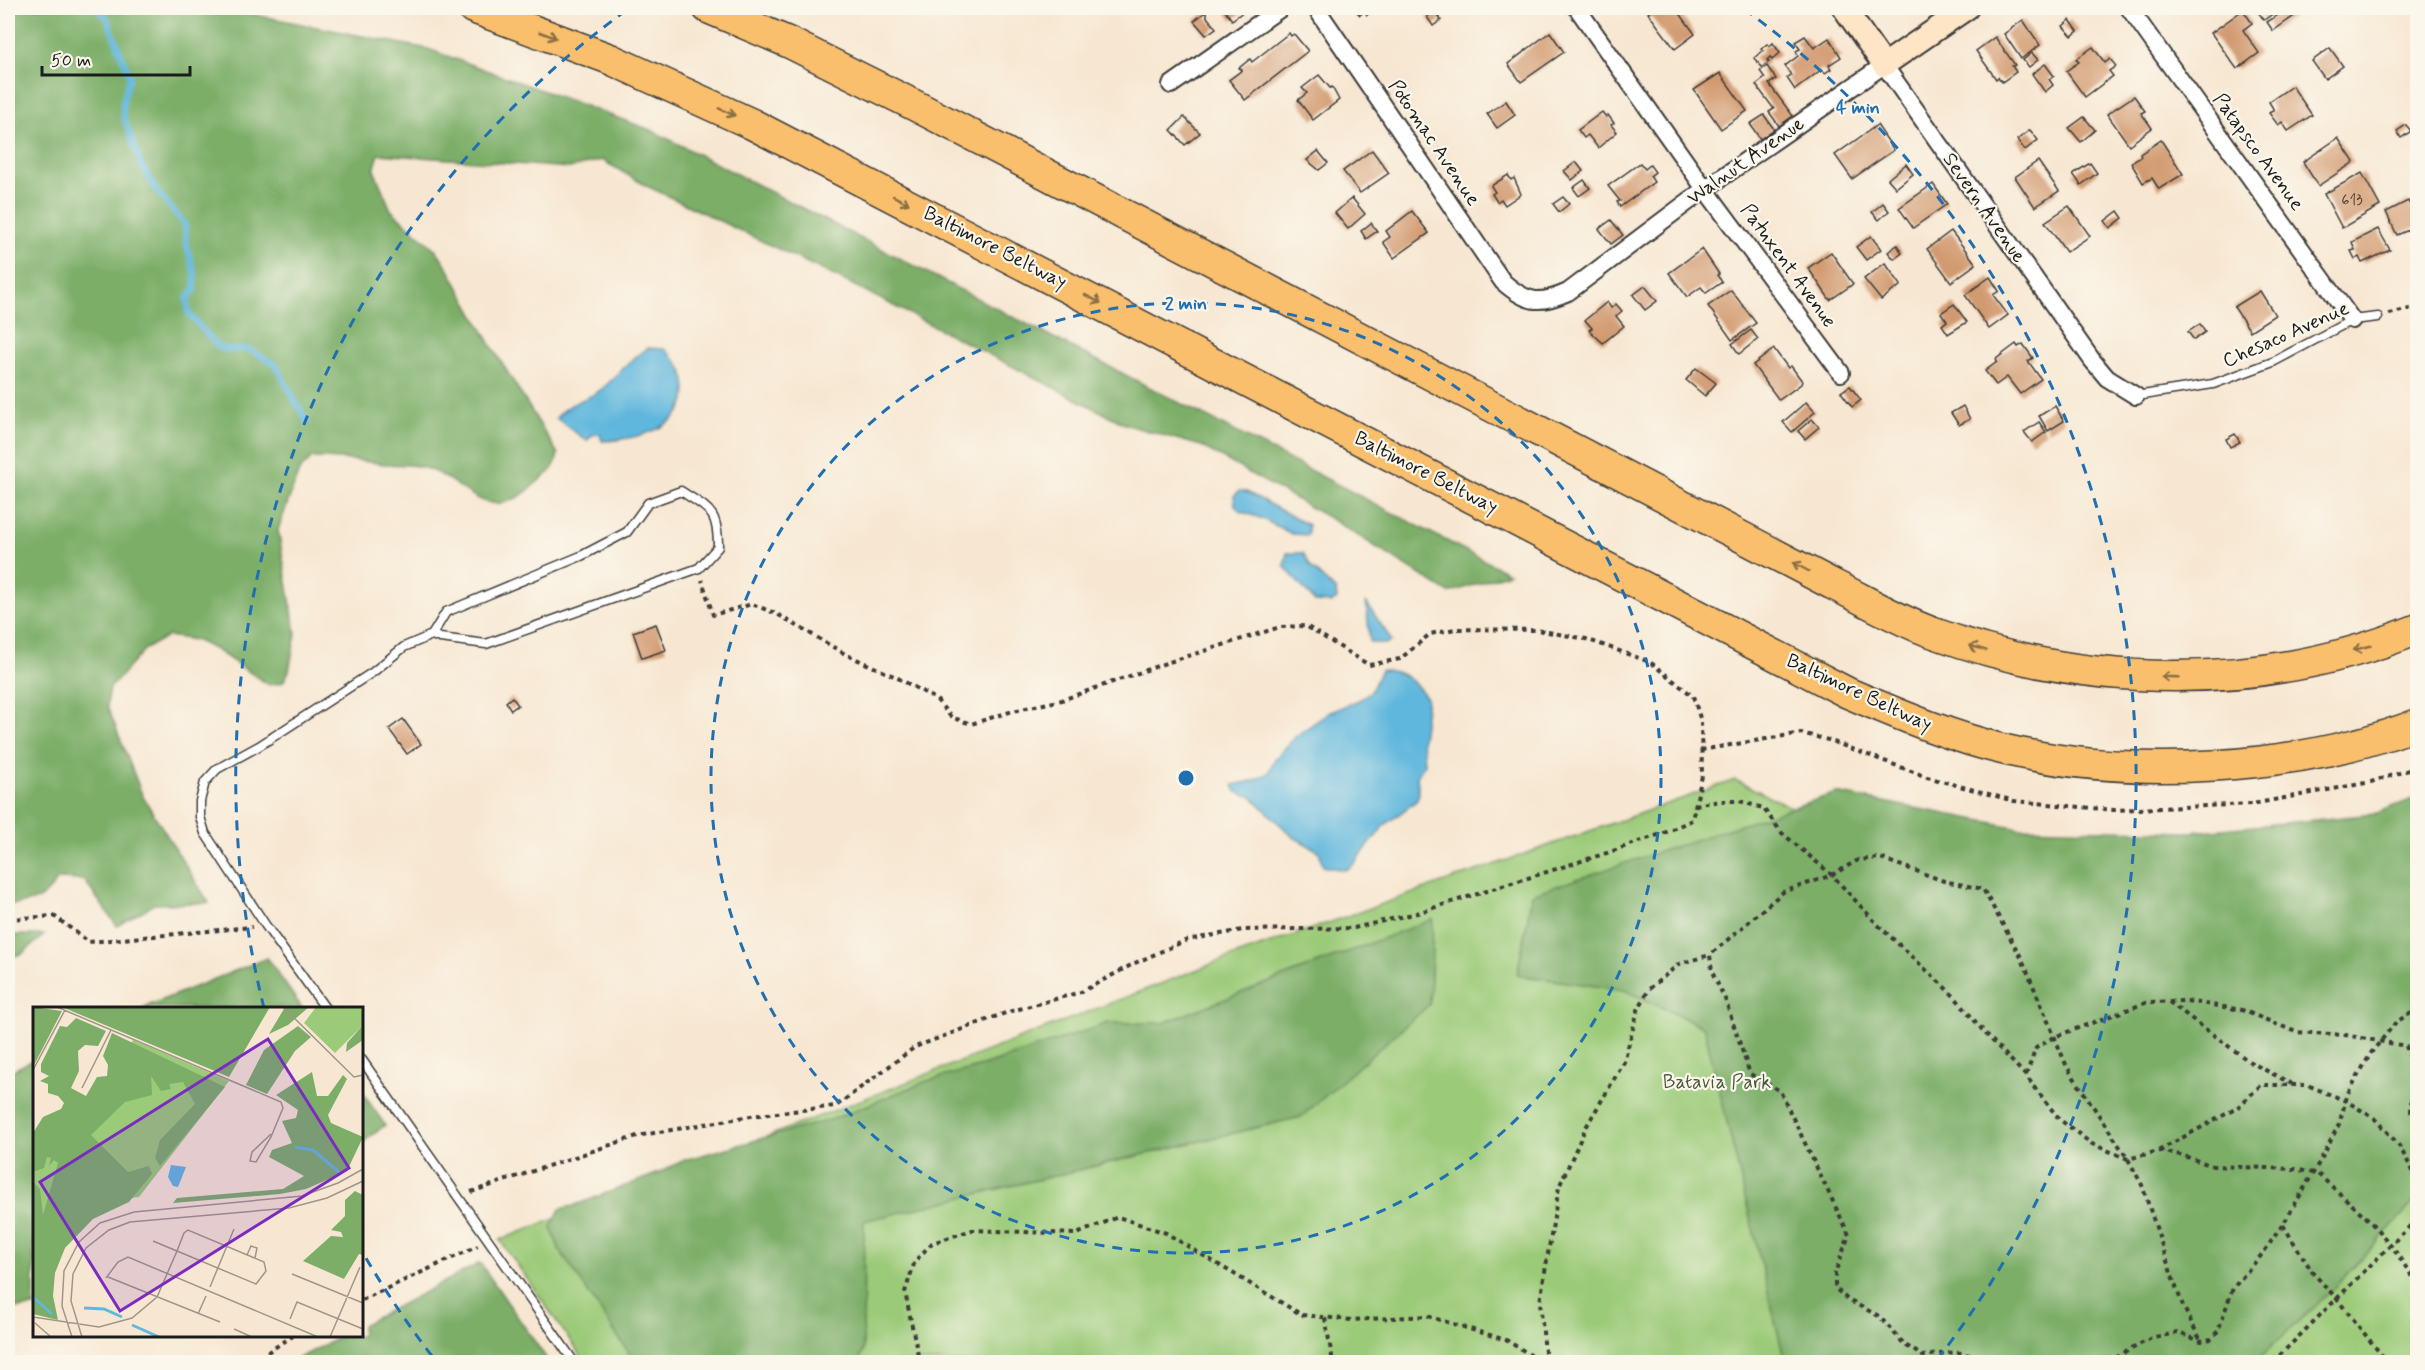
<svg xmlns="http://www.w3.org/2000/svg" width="2425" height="1370" font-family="Mynerve,sans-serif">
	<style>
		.green { fill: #9bca78; stroke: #5c734a; stroke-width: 1.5 }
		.forest { fill: #7cae68; stroke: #4c6542; stroke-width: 1.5 }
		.water { fill: #61b7dd; stroke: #3e6a7c; stroke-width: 1.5 }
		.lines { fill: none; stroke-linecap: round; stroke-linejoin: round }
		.stream { stroke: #61b7dd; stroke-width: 6 }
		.building { fill: #d29a6f }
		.lane-casing { stroke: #3d3a37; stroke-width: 11 }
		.street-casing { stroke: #3d3a37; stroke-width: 20 }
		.secondary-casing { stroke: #3d3a37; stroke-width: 26 }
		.highway-casing { stroke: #3d3a37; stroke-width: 33 }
		.path { stroke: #3d3a37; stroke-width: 4; stroke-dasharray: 4.5 4.5; stroke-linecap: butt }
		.lane { stroke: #fff; stroke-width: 8 }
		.street { stroke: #fff; stroke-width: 16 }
		.secondary { stroke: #fde5c5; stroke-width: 22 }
		.highway { stroke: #f9bf6d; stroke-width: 30 }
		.oneway { stroke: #8a6e44 }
		.ring { fill: none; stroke: #1f6fb2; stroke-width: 3; stroke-dasharray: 10 8 }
		.labels { text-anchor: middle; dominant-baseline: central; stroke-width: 4.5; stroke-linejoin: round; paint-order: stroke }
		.number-label { font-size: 16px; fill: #4a3c31 }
		.street-label { font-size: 20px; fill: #1c1c1c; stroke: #fbf7ec }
		.park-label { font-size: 20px; fill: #48593c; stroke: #fbf7ec }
		.inset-river { fill: none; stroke: #61b7dd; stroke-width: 3 }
		.inset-road { fill: none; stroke: #9f9689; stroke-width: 1.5 }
		.view { fill: #7b2cbf; fill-opacity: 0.15; stroke: #7b2cbf; stroke-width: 3 }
		.inset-edge { fill: none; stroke: #1c1c1c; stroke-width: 3 }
		.centre { fill: #1f6fb2; stroke: #fbf7ec; stroke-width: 3 }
		.ring-label { font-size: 18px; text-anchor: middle; font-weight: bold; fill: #1f6fb2; stroke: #fbf7ec; stroke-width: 4.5; stroke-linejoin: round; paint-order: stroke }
	</style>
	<rect width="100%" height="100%" fill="#fbf7ec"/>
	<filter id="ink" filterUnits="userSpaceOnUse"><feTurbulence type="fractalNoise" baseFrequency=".0167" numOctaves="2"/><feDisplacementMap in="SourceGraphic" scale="12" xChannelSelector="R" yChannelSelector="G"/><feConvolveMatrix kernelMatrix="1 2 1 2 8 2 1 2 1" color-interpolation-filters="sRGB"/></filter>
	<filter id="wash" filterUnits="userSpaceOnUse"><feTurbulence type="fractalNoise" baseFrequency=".008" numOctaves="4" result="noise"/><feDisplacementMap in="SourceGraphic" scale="24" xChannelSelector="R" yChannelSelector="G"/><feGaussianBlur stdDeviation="1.35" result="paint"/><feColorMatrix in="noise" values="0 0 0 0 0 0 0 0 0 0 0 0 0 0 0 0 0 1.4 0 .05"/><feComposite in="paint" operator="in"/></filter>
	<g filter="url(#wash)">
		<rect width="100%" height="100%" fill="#f7e7d2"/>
		<polygon class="green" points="1735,780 1818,820 2417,859 2417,1362 585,1362 500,1240 1214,963"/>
		<g class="forest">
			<path d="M8,8H204L246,13L428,49L651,130L1509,573L1449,593L1338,523L1201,446L1127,425L849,283L647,186L602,160L570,168L379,154L374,170L391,210L437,251L445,263L494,350L558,454C554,473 547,473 534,485C484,532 466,476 417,466C407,464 396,465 385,464C361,461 337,457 312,458L299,471L278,530L296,634L289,671L283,682L269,685L216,650L195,640L168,636L145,649L110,688L107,705L143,797L209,903L154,904L117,926L84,880L58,879C42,902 35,902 8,905Z"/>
			<polygon points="1836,793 2020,828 2192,832 2375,814 2417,797 2417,1199 2336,1286 2255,1362 1785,1362 1704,1027 1624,990 1517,975 1532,894"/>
			<polygon points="1433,919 1430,1004 1301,1117 864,1221 863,1350 859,1362 635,1362 559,1249 551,1227 560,1209 573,1206 659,1173 684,1160 833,1119 927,1081 989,1064 1108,1023 1163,1023"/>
			<polygon points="8,935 44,935 22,954 8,957"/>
			<polygon points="267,958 302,1008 142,1008"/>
			<polygon points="34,1059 34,1307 8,1309 8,1073"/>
			<polygon points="362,1092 385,1125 362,1143"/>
			<polygon points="480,1263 549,1362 291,1362 342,1336 362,1336 362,1325"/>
		</g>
		<g class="water">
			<path d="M648,348L664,349C679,361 685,371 686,389C687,429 633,440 602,441L600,434L592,435L587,441L556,418C573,398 587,402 603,388C619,375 630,358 648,348Z"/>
			<polygon points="1239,491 1247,492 1308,525 1308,535 1292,534 1263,519 1240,511 1235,505 1234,496"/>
			<polygon points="1287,553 1303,553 1311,567 1336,591 1337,599 1331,603 1315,602 1284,566"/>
			<polygon points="1366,602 1392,641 1385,644 1370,642"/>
			<path d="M1381,670C1404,670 1414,681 1427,698L1422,740L1424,764L1417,777L1419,794L1416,801L1385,825L1352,866L1345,870L1323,866L1319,851L1293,837L1252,797L1236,792L1233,785L1256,780L1268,773L1275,759L1296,736L1330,712L1359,700L1371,691Z"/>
		</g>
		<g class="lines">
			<polyline class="stream" points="96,8 107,18 130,77 123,100 123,115 141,165 157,191 185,225 186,243 195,274 195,290 187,298 189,314 218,347 229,350 248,349 275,364 307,422"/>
		</g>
		<g id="blocks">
			<g class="building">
				<polygon points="1223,8 1242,8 1244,11 1232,20"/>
				<polygon points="1353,8 1376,8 1367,15 1365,11 1360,15"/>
				<polygon points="1655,8 1676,8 1695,34 1675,49 1648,13"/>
				<polygon points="2255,8 2281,8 2264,20"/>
				<polygon points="2289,8 2304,9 2273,31 2267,22"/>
				<polygon points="2243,10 2252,23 2243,30 2259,53 2237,69 2211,33"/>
				<polygon points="1434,11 1441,20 1433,26 1427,17"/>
				<polygon points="1204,13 1207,13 1207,17 1216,28 1206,35 1194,21"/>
				<polygon points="2023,20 2040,45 2021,59 2004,34"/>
				<polygon points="2070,20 2078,31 2072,36 2063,26"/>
				<polygon points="1550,32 1564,52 1521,82 1508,64"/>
				<polygon points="1289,33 1291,36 1294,34 1308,51 1245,100 1229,80 1242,70 1239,68 1250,59 1252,62"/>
				<polygon points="1805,36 1814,48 1829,38 1841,57 1829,65 1831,69 1825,73 1822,69 1795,90 1787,78 1791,75 1785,66 1798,56 1796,51 1800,49 1795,42"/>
				<polygon points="1995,37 2015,65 2012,66 2016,72 2002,82 1998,77 1996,79 1976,51"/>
				<polygon points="1773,43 1780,53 1772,60 1770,57 1767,60 1769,62 1762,67 1754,58 1763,51 1761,49 1767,44 1770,46"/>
				<polygon points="2093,47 2105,63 2110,59 2116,66 2109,71 2113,76 2085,97 2066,71 2079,62 2076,59"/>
				<polygon points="2330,48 2343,66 2325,79 2312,61"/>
				<polygon points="2032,53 2038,60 2029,67 2023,60"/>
				<polygon points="2045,64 2054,76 2049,79 2053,85 2045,92 2032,74"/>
				<polygon points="1767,66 1776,79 1769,84 1793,116 1779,126 1769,112 1774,109 1756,85 1765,78 1760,71"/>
				<polygon points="1720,73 1747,111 1721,129 1694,90"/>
				<polygon points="1319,75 1330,88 1332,87 1339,100 1313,120 1298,100 1307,93 1302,88"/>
				<polygon points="2292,86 2312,115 2288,131 2282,122 2278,125 2269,113 2274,110 2269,102"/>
				<polygon points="2134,96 2145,111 2141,113 2152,128 2129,145 2107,114"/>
				<polygon points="1506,101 1515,115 1497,128 1487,114"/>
				<polygon points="1602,112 1606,117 1608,115 1614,123 1611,125 1617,132 1598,148 1588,135 1584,138 1578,130"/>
				<polygon points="1764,115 1774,129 1760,139 1750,124"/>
				<polygon points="1184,117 1200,133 1185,145 1171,130"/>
				<polygon points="2084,117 2095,130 2081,142 2069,128"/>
				<polygon points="1877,125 1894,150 1852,179 1835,155"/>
				<polygon points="2406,125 2411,131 2401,138 2397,131"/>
				<polygon points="2030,130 2038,140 2025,150 2017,140"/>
				<polygon points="2338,138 2354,162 2318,186 2303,162"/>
				<polygon points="2161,140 2183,174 2159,189 2152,178 2143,183 2131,163 2141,157 2140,154"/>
				<polygon points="1372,150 1389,173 1360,193 1343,171"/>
				<polygon points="1318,151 1328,163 1319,170 1307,160"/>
				<polygon points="2038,161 2059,191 2035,207 2015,177"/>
				<polygon points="1576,162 1583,171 1572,180 1564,171"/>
				<polygon points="1640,163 1645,169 1650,165 1655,172 1650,176 1654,182 1620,207 1617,202 1620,201 1608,186"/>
				<polygon points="2090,163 2097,173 2081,185 2073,174"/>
				<polygon points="1906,164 1913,174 1896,188 1888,179"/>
				<polygon points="2362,173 2380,206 2342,228 2324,194"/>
				<polygon points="1508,175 1511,180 1514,178 1521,194 1505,205 1501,199 1497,202 1492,194 1495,192 1491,186"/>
				<polygon points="1584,180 1590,188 1579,196 1573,188"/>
				<polygon points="1933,184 1947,204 1913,228 1899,208"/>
				<polygon points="1563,197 1569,204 1559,212 1553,204"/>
				<polygon points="1352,198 1365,214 1348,229 1335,213"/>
				<polygon points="2408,201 2418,221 2418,226 2397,235 2386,212"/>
				<polygon points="1883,203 1889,211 1879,220 1872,212"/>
				<polygon points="2069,206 2090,236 2066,252 2045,222"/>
				<polygon points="1412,211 1429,233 1394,258 1383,242 1390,237 1386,231"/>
				<polygon points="2118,211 2123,218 2110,228 2105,221"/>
				<polygon points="1611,220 1623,235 1611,244 1599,229"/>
				<polygon points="1371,223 1377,231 1366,239 1361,231"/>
				<polygon points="2378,229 2390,250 2362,263 2359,257 2355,259 2351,251 2355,250 2352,242"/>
				<polygon points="1951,231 1976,264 1951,282 1927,249"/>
				<polygon points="1871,236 1881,249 1866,260 1856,247"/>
				<polygon points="1897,245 1902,253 1894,259 1888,252"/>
				<polygon points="1702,249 1719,274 1717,275 1722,282 1706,293 1701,287 1687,297 1669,273"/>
				<polygon points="1831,252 1853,284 1830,300 1808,268"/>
				<polygon points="1885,263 1901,285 1881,300 1864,279"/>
				<polygon points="1990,277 1999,291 1993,295 2008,315 1989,329 1965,295"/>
				<polygon points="1645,286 1657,301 1645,310 1633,295"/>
				<polygon points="1731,290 1756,323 1732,340 1708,306"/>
				<polygon points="2260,291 2275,315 2250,331 2234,307"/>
				<polygon points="1607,302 1611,308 1616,304 1622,311 1616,316 1624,326 1603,343 1589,330 1592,328 1585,320"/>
				<polygon points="1954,304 1967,322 1948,334 1942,325 1947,321 1941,313"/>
				<polygon points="2200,324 2205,332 2194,340 2188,332"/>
				<polygon points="1751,330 1758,339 1739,354 1732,344"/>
				<polygon points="2016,344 2018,347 2023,344 2033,358 2028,361 2041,379 2020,394 2007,377 1996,385 1985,371 1997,362 1996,359"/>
				<polygon points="1774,349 1788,368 1791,366 1802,381 1801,384 1779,400 1753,365"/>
				<polygon points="1696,368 1716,383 1705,396 1686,380"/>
				<polygon points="1850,386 1861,400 1852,407 1841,392"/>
				<polygon points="1806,402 1815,412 1792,432 1783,422"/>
				<polygon points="1963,406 1970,419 1959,425 1951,413"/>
				<polygon points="2055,406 2064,421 2048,431 2039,416"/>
				<polygon points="1812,419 1819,427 1805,439 1798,431"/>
				<polygon points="2039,422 2046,432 2032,442 2024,432"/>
				<polygon points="2235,434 2240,442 2230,447 2226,439"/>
				<polygon points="656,624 666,650 642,658 633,632"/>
				<polygon points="512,697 518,705 511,710 506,702"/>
				<polygon points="403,719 421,744 407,754 389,729"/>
			</g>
		</g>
	</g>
	<g filter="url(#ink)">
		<use href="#blocks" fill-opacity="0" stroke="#3d3a37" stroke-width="1.5"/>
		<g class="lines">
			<defs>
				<g id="lane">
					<polyline points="2136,396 2213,384 2273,362 2352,320 2378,317"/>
					<path d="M325,1008L266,926L205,833L200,817V801L205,782L217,769L259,746L373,672L404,647L432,635L446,612L581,556L627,532L648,503L681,491C710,510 718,511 718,547L699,568L486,644L440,638L432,635"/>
					<polyline points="362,1060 574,1362"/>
				</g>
				<g id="street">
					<path d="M1316,8L1503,282C1527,303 1539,305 1568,292L1705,189L1884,65L2092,360L2107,378L2136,396"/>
					<polyline points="1577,8 1705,189 1841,373"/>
					<polyline points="2129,8 2352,320"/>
					<polyline points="1171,85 1281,8"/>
				</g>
				<polyline id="secondary" points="1844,8 1884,65 1967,8"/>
				<g id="highway">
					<path d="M473,8L610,59L752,124L1848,693C1900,715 1951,737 2006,750C2131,779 2298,771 2418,724"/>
					<path d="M708,8L790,43L914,105L1832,584C1865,600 1899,621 1934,633C2089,690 2264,692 2418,629"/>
				</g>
			</defs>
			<use href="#lane" class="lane-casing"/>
			<use href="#street" class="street-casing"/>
			<use href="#secondary" class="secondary-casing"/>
			<use href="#highway" class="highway-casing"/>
			<g class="path">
				<polyline points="2389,314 2418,307"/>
				<polyline points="1701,750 1801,733 1828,740 1927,777 2014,801 2114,810 2252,804 2371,782 2418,767"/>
				<polyline points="1695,805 1720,801 1739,801 1763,808 1782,833 1832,875 1878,925 1954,996 1985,1033 2026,1076 2059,1119 2092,1144 2128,1159 2158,1151 2237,1108 2261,1085 2307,1085 2346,1101 2374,1118 2398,1144 2418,1180"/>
				<polyline points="8,919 54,916 89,942 252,927"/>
				<polyline points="2169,1002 2250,1062 2292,1084"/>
				<polyline points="2026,1075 2036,1048 2054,1037 2148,1002 2187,1001 2242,1010 2296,1032 2345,1035 2406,1046 2412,1064 2411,1112 2418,1119"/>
				<polyline points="2159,1151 2181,1155 2213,1166 2295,1169 2318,1174 2366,1217 2391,1245 2418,1285"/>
				<polyline points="471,1192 637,1136 751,1116 836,1106 915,1047 1008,1012 1081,992 1135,963 1187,940 1243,930 1354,928 1417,913 1610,852 1664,833 1692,820 1702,776 1701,721 1693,696 1650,662 1586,639 1537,630 1455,629 1430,634 1400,659 1369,665 1306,626 1280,627 1166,663 1062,700 1013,711 971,724 951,717 936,699 896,677 845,654 777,614 752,604 713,615 702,580"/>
				<polyline points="2283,1225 2313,1273 2337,1299 2387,1362"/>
				<polyline points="362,1300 478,1246"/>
				<polyline points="1325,1318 1333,1362"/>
				<polyline points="252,1362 293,1336"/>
				<polyline points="923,1362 918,1355 905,1292 915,1261 932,1243 972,1230 1077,1234 1118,1217 1166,1233 1302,1315 1352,1320 1427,1316 1506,1340 1542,1362"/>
				<polyline points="1546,1362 1540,1302 1559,1187 1585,1129 1624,1062 1638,1010 1649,989 1679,964 1710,955"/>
				<polyline points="2032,1362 2023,1358 1982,1358 1956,1352 1923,1356 1905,1345 1879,1316 1848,1300 1835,1288 1835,1273 1849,1235 1780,1091 1750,1074 1725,999 1712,972 1710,955 1783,892 1832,875 1858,860 1880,858 1944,881 1983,889 2022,959 2067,1067 2128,1159 2142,1185 2173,1279 2183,1306 2201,1341"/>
				<polyline points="2108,1362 2153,1337 2178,1333 2201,1341 2211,1339 2218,1331 2233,1288 2264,1252 2287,1218 2324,1154 2339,1124 2348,1093 2371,1053 2396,1022 2418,1009"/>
				<polyline points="2273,1362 2418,1218"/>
			</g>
			<use href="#lane" class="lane"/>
			<use href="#street" class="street"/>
			<use href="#secondary" class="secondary"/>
			<use href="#highway" class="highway"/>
		</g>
		<defs><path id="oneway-shaft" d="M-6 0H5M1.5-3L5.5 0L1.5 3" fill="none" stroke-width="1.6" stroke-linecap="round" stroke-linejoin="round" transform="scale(1.5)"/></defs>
		<g class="oneway">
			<use href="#oneway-shaft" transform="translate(548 35) rotate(21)"/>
			<use href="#oneway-shaft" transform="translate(727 112) rotate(24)"/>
			<use href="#oneway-shaft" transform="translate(901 200) rotate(27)"/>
			<use href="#oneway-shaft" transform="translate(1093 299) rotate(27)"/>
			<use href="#oneway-shaft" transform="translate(1801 567) rotate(-152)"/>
			<use href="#oneway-shaft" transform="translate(1978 648) rotate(-163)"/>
			<use href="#oneway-shaft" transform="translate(2362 648) rotate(165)"/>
			<use href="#oneway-shaft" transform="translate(2170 677) rotate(-178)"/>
		</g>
	</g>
	<g class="ring">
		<circle cx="1186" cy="778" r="475"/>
		<path d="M432 1356A950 950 0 0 1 363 1253M264 1008A950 950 0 0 1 628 9M1744 9A950 950 0 0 1 1940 1356"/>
	</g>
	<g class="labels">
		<g class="number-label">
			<text x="2352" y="200">613</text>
		</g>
		<g class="street-label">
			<text transform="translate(1434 143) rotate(56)">Potomac Avenue</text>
			<text transform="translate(2258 152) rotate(54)">Patapsco Avenue</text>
			<text transform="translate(1746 161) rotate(-35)">Walnut Avenue</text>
			<text transform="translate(1984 208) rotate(55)">Severn Avenue</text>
			<text transform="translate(995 248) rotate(27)">Baltimore Beltway</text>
			<text transform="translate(1788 266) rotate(54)">Patuxent Avenue</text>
			<text transform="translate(2286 335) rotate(-24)">Chesaco Avenue</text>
			<text transform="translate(1426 473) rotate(27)">Baltimore Beltway</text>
			<text transform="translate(1859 693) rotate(25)">Baltimore Beltway</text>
		</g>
		<g class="park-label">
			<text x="1717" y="1082">Batavia Park</text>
		</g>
	</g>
	<g transform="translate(33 1007)">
		<rect width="330" height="330" fill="#f7e7d2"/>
		<path d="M283,0H330V18L302,46L271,16ZM100,33L196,74L106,190L89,192L45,215L0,292V126L38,146Z" fill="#9bca78"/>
		<path d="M0,0L29,4L0,60ZM29,0L71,1L237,0L196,70ZM252,0H276L255,18L236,27ZM43,11L73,24L65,39L52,38L45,44L46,64L38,81L53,89L64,70L74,69L75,58L70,49L79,26L192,80L127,159L122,151L127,133L162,97L150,75L136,77L138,82L128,84L118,69L119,88L92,95L58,128L95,165L116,159L119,167L96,195L60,212L32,241L22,266L20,289L25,313L0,307V175L7,182L10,208L25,156L21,153L16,159L18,151L14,150L11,161L0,165V126L10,110L28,102L31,96L25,89L15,86V77L7,74L16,69L8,65V57L27,19L34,20ZM330,18V33L313,45L314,36ZM265,19L278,30L262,44L234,87L213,78L231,43ZM279,65L284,89H295L310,68L314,72L295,108L298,116L330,130L314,164L273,182L247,187L140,196L144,191L250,182L271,169L236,150L239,143L259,136L249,114L263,111L265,103L243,88ZM322,184L330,188V248L326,247L311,272L270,254L298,229L310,230L308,225L298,223L312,209V193Z" fill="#7cae68"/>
		<path d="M138,158L153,160L145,180L140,179L135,170Z" fill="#61b7dd"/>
		<path class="inset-river" d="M262,140L280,143L308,167M0,290L19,307M51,301L71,302L89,310M99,318L126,330"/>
		<path class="inset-road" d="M24,0L248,95L250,101L238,130L223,155L217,154L219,145L238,127M250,0L321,70L330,68M0,63L32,3M49,81L78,23M214,248L218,239L224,241L222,251M259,267L330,296M75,270L187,315M73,271L85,255L95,250L285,330M177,280L201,222M165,307L173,289M0,310L66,320L99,311L124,290L144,244L151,226L155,223L231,255L233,264L223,277L144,244L120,234M257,312L264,295L330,322M2,316L18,330M201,322L219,330M39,330L29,299L31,264L46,235L67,216L101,205L269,189L305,176L330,162M49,330L38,294L40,267L53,241L76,223L97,215L256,201L294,191L330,174M297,330L327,260"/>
		<path class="view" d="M235,32L316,161L87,304L7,175Z"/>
		<rect width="330" height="330" class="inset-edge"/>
	</g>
	<circle cx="1186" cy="778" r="9" class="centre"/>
	<g class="ring-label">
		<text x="1858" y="113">4 min</text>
		<text x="1186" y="309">2 min</text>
	</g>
	<rect width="2425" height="1370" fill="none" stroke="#fbf7ec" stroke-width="30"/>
	<path d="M42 66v9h148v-9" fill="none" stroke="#1c1c1c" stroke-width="3"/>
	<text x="51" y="66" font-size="18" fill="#1c1c1c" stroke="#fbf7ec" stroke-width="4.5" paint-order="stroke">50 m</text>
</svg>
